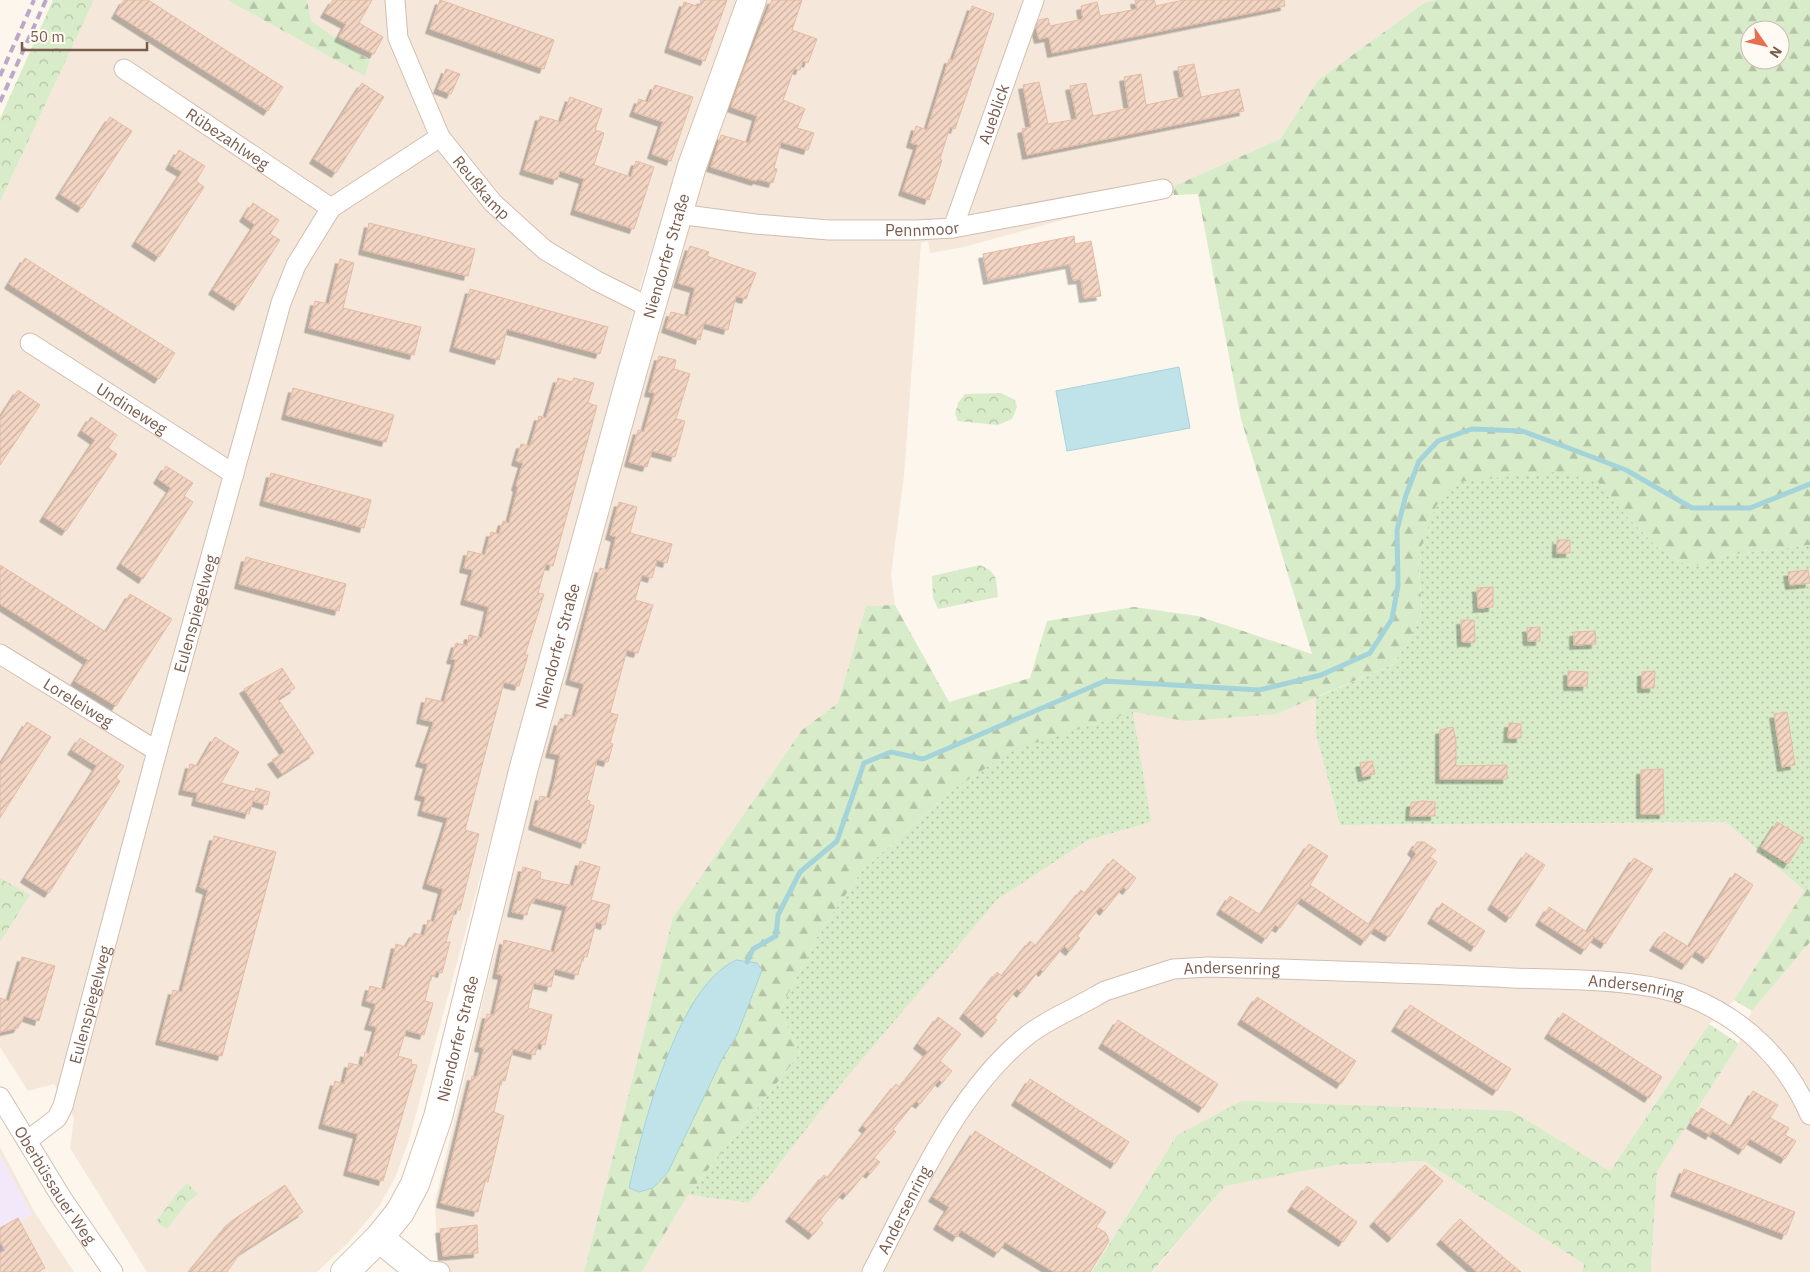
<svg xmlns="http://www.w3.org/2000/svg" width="1810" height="1272" font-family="'IBM Plex Sans',sans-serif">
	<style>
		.residential { fill: #f5e8da }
		.education { fill: #f3e8fa }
		.forest { fill: url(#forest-firs); fill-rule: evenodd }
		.park { fill: url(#park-crowns) }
		.garden { fill: url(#garden-dots) }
		.water { fill: #bfe3e8; stroke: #a5d3da }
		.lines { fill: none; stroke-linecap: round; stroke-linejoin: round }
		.stream { stroke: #a5d3da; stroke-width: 5 }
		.building { fill: url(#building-hatch); stroke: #e6bba3; filter: url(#shadow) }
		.street-casing { stroke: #d1beb0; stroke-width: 21 }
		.secondary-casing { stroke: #d6c0b0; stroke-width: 30 }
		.street { stroke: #fff; stroke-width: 19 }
		.secondary { stroke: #fff; stroke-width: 28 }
		.rail { stroke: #b9a8c9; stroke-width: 4; stroke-dasharray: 8 5; stroke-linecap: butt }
		.labels { text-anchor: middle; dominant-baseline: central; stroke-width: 4.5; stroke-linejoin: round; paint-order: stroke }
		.street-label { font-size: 16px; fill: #7a5c4d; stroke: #fffaf3 }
	</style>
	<defs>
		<pattern id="forest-firs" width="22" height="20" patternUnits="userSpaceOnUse" patternTransform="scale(1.25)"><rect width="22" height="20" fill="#d8ecc9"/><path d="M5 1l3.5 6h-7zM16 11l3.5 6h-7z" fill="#b4c2a5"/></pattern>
		<pattern id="park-crowns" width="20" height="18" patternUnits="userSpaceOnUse" patternTransform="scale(1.25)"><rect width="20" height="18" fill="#d8ecc9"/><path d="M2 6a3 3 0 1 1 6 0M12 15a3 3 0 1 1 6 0" fill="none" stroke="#b4c2a5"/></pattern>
		<pattern id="garden-dots" width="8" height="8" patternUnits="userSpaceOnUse" patternTransform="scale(1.25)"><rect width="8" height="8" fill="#d8ecc9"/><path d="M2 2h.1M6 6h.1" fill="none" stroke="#b4c2a5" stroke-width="1.8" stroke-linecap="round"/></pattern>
		<pattern id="building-hatch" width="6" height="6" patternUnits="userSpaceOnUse" patternTransform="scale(1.25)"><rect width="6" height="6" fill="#f3d5c3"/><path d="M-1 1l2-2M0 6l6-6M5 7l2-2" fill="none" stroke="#cab0a1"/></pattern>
		<filter id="shadow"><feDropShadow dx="-4.5" dy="4.5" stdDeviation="0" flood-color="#0004"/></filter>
	</defs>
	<rect width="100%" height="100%" fill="#fdf6ec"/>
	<g class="residential">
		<polygon points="94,0 227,0 365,75 370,61 311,21 307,0 737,0 699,102 642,280 409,1140 395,1178 380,1205 349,1242 317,1272 147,1272 70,1148 74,1118 54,1084 28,1091 0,1047 0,202"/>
		<polygon points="763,0 1437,0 1424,3 1318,80 1280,139 1172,187 1174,195 1081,215 964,247 930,253 928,241 921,243 904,476 891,575 895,605 866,606 838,703 802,730 673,917 584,1272 438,1272 435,1201 533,791 691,207"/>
		<polygon points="1316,696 1316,734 1340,825 1726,822 1805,891 1734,1000 1709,1024 1610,1171 1512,1111 1177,1135 1092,1272 642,1272 688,1195 749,1203 842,1083 998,899 1088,840 1150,822 1133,712 1275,714"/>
		<polygon points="1810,942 1810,1272 1651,1272 1657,1172 1739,1044 1743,1028 1752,1011"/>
		<polygon points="0,1147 35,1213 74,1272 0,1272"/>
		<polygon points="1424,1161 1584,1264 1582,1272 1153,1272 1225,1186 1337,1165"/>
	</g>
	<polygon class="education" points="0,1154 32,1214 19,1222 45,1268 38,1272 0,1272"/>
	<g class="forest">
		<polygon points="227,0 307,0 311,21 370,61 365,76"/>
		<path d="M1437,0H1810V545L1729,555L1696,566L1680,562L1657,547L1628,518L1418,555L1422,610L1407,645L1392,665L1276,714L1185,721L1133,712L954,789L862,871L820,932L780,1010L800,1054L688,1195L642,1272H584L673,917L802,730L838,703L866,606L895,605L949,702L1030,678L1047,621L1134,607L1198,616L1312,654L1241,419L1198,194L1174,195L1172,187L1280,139L1318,80L1424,3ZM1750,30H1780V60H1750Z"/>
		<polygon points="1810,882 1810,942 1752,1011 1734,1000"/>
	</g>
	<g class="park">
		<polygon points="53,0 94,0 0,202 0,119"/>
		<polygon points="1001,393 1015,400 1017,407 1012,419 998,425 958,421 955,414 958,403 965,394"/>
		<path d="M980,565C998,573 996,578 998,597L938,609L933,598L932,576Z"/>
		<polygon points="0,878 30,895 0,942"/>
		<polygon points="1709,1024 1739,1044 1657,1172 1651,1272 1582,1272 1584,1264 1424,1161 1337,1165 1225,1186 1152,1272 1092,1272 1177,1135 1242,1101 1512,1111 1610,1171"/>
		<polygon points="187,1183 198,1194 188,1202 167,1229 156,1222 177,1193"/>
	</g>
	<g class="garden">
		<polygon points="1557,472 1598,482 1628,518 1657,547 1680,562 1696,566 1729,555 1810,545 1810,882 1805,891 1726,822 1340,825 1316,734 1316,696 1320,696 1392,665 1407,645 1422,610 1418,555 1436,506 1456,482"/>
		<polygon points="1133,712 1151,822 1088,840 998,899 842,1083 749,1203 688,1195 800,1054 780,1010 820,932 862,871 954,789 1013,750"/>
	</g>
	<g class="water">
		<polygon points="1179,367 1190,428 1067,451 1056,391"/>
		<path d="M736,960L757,963L762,970L737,1035L722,1059L668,1172L653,1188L639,1192L629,1188C643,1127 676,988 736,960Z"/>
	</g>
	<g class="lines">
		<polyline class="stream" points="747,962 753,949 776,936 778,915 800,872 837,841 864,763 891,752 923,759 1105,681 1259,690 1321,675 1370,653 1392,619 1398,585 1397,530 1406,495 1419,461 1438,441 1472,429 1522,431 1566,447 1626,470 1692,508 1750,508 1810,484"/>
	</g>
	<g class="building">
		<polygon points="124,0 148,0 283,87 268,111 116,14"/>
		<polygon points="333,0 372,0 359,23 383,37 374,54 339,37 346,24 325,13"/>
		<polygon points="440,0 554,40 544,69 430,29"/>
		<polygon points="701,0 727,0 705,61 669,48 684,2 699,7"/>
		<polygon points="772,0 802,0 792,30 817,39 808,63 803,61 800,70 794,69 783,100 805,109 797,128 814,133 808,150 781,142 774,168 777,169 773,183 757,179 756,181 711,167 721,135 749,143 757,116 731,107 745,67"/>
		<polygon points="1135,0 1154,0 1156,6 1184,0 1284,0 1285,6 1052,53 1049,37 1039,39 1036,27 1039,20 1048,18 1050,26 1083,19 1081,6 1097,2 1100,16 1137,9"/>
		<polygon points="972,6 994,14 955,129 950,127 940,159 942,160 929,200 903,191 918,145 911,143 916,126 927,130 949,59 953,60"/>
		<polygon points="1194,64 1201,97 1239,89 1244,111 1027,155 1022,129 1031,127 1023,85 1039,82 1048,124 1077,119 1070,86 1086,83 1093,116 1129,108 1124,77 1141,74 1146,105 1184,97 1178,67"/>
		<polygon points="446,69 460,74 451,94 438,89"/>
		<polygon points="362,83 384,97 336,173 314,159"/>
		<polygon points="655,85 693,97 671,161 652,154 663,122 634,112 639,99 648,102"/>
		<polygon points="570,97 602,109 595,130 604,133 594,165 631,177 636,161 654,167 634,229 575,210 584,179 560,171 557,180 524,170 540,116 561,122"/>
		<polygon points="110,117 132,131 82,208 60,194"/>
		<polygon points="179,150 205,166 196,181 204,187 159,257 136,242 182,172 170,165"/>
		<polygon points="253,203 279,220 270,234 280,240 238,306 213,290 255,225 244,217"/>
		<polygon points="369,223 475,249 468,276 363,250"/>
		<polygon points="1074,236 1075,244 1091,241 1101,296 1084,298 1081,279 1073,280 1070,264 988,280 983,254"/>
		<polygon points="690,246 709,252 707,256 756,273 746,299 736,296 728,330 704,323 700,340 666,328 671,312 688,316 695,288 678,283"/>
		<polygon points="25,258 175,353 159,379 9,284"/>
		<polygon points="340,259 354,263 343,308 421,327 414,355 309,328 315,301 329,304"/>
		<polygon points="470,289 608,327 600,354 507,329 499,360 454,347"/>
		<polygon points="659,356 676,360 674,369 690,374 676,419 685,421 675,457 652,451 647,467 629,462 638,430 644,432 655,393 649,392"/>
		<polygon points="558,378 572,382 574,378 594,383 588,403 597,406 553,566 546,564 538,593 544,594 525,655 528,655 519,686 504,682 465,830 479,834 460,910 455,909 446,942 450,942 442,973 436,971 435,976 431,975 425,1001 433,1003 424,1035 406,1030 398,1056 412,1060 411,1064 417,1065 383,1181 348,1171 358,1134 323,1124 335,1081 344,1084 349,1063 362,1066 365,1052 369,1054 377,1027 369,1025 376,1004 366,1001 370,986 385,990 396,944 406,947 414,933 424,936 428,920 434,922 443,889 427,884 448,818 422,811 426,797 419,795 428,764 420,762 434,722 421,719 426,698 444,702 456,660 451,659 456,643 467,646 469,635 482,638 489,607 465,600 473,570 464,568 468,551 485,555 491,532 499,534 503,521 509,523 518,487 516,486 523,463 516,461 521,444 530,446 539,416 546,418"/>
		<polygon points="293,388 394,415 386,442 286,415"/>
		<polygon points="18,390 40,405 0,465 0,418"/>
		<polygon points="91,417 117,435 108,448 117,454 66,531 44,517 95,440 82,431"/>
		<polygon points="166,466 193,483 184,496 193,502 143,579 121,564 171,488 158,479"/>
		<polygon points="271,473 371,500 364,528 264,501"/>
		<polygon points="619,502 637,507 630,533 672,544 667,563 657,560 652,578 642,575 635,600 653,605 638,653 627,650 610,713 618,715 610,743 613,744 608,762 597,759 587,800 590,801 589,804 594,806 585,844 533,825 540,796 550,798 556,776 560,755 550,753 559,721 563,722 565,714 575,717 584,684 570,680 600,568 608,570 616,537 610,535"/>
		<rect x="1557" y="540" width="13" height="13"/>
		<polygon points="246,557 346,584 339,611 239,584"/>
		<polygon points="0,565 106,632 130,594 172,619 116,706 75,681 88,660 0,604"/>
		<polygon points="1808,570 1810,583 1790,585 1788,572"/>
		<polygon points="1493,587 1493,607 1478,608 1477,588"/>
		<polygon points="1461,620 1474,620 1475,642 1462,642"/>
		<polygon points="1540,627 1540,641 1528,641 1527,628"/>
		<polygon points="1595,631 1596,644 1574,645 1574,632"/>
		<polygon points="282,668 295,688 278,699 314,753 282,774 272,760 285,752 244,689"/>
		<polygon points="1568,671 1588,672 1587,686 1568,686"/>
		<polygon points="1655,671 1654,688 1642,688 1642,672"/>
		<polygon points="1787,712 1795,765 1782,767 1774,714"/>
		<polygon points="27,722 51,737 0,818 0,765"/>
		<polygon points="1509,723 1521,724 1521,738 1508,738"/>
		<polygon points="1453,727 1456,741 1456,766 1507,765 1507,779 1440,779 1440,730"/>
		<polygon points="215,737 239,752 221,783 255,792 256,788 270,792 267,805 253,801 254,797 249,814 196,801 198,793 183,790 190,764 198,766"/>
		<polygon points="80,738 124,766 116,778 120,781 49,893 25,878 97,766 72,750"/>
		<polygon points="1372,761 1375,774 1363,777 1360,763"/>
		<polygon points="1663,769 1664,814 1641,814 1641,770"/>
		<polygon points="1422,801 1435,802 1435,816 1410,816 1411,803"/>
		<polygon points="1777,822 1804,838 1788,864 1761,847"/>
		<polygon points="214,836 276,852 222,1056 160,1040 173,990 182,992 208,890 200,887"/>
		<polygon points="1417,842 1424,842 1436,850 1430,857 1437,862 1389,937 1374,928 1365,941 1301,898 1280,928 1275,925 1266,939 1221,910 1230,896 1261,915 1309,844 1328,856 1310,885 1370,925 1416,854 1412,850"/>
		<polygon points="1526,853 1545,865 1510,918 1492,905"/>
		<polygon points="1634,858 1653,869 1605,944 1591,935 1594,937 1585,950 1540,921 1549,907 1587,932"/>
		<polygon points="1113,859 1136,878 1127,890 1123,887 1104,911 1100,907 1077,936 1080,938 1070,951 1064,946 1043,972 1040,969 1021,993 1017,989 994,1018 997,1020 986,1033 964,1014 997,972 1002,976 1030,941 1036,946 1081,890 1085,894"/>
		<polygon points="580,861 600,867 591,900 610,905 605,925 596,922 587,957 583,956 578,975 555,969 551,987 534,983 528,1008 552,1015 545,1045 538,1043 535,1055 513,1049 505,1081 501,1080 494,1112 504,1116 488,1182 485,1181 478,1212 441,1203 472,1076 477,1077 484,1048 479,1047 487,1014 494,1015 503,975 497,974 504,940 554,952 567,906 535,898 534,902 530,902 527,915 512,912 523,867 541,872 540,879 573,886"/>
		<polygon points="1735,873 1753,885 1707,959 1695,951 1686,965 1654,946 1664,932 1689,947"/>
		<polygon points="1442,903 1485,931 1475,947 1432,919"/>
		<polygon points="22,957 55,966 39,1021 24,1016 18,1028 0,1032 0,998 9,1001"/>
		<polygon points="1257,997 1356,1061 1341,1084 1242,1020"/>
		<polygon points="1410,1005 1511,1069 1497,1091 1396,1027"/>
		<polygon points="1563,1013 1662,1077 1649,1098 1549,1034"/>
		<polygon points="938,1017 961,1034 940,1061 952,1071 942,1083 939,1080 920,1104 916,1101 893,1129 896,1132 874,1158 880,1162 870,1174 867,1171 847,1195 843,1192 820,1220 823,1223 813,1235 790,1217 824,1175 828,1178 867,1129 863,1126 896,1084 900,1087 928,1052 918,1044"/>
		<polygon points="1118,1020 1218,1084 1203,1108 1103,1044"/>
		<polygon points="1030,1079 1129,1142 1115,1164 1016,1101"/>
		<polygon points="1753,1091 1778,1105 1770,1118 1789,1128 1785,1135 1796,1141 1785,1159 1750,1139 1743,1150 1712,1131 1710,1135 1691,1124 1701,1108 1732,1127"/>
		<polygon points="975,1131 1106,1212 1096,1227 1106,1233 1109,1241 1090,1272 1054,1272 1005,1242 998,1253 961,1230 957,1237 938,1225 949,1207 933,1197"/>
		<polygon points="1425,1165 1443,1181 1392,1238 1374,1222"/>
		<polygon points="1684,1169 1795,1212 1786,1235 1675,1192"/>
		<polygon points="285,1185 303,1212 240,1253 227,1272 189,1272 230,1222"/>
		<polygon points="1307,1186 1357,1222 1343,1242 1292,1207"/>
		<polygon points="18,1218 45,1268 38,1272 0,1272 0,1253 5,1250 0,1241 0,1228"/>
		<polygon points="1460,1219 1504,1258 1521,1272 1477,1272 1441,1240"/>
		<polygon points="477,1225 478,1253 443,1256 440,1229"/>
	</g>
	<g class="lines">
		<defs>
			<g id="street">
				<path id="s1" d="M395,0L398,38L440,137L493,203L545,250L597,281L651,308"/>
				<path id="s2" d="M124,69L331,208"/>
				<path id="s3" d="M678,214L755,224L829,230H916L953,228L1163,189"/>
				<path id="s4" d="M953,228L1034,0"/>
				<path id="s5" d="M30,343L234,474"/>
				<path id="s6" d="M0,654L157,751"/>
				<path id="s7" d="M0,1097L63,1200L113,1272"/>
				<path id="s8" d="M27,1141L57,1118L63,1106L157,751L281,303L296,265L331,208L440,137"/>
				<polyline points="421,1270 440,1272"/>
				<path id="s9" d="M872,1272C914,1192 956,1091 1029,1034C1049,1019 1074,1009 1096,996L1105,991L1173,969L1209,967C1310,970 1411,973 1512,978C1567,980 1642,978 1692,998C1747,1021 1787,1062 1810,1115"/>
			</g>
			<g id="secondary">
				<polyline points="379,1238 421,1272"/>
				<path id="s10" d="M345,1272L379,1238L400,1212L415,1184L438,1117L523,771L632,373L692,166L752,0"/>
			</g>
		</defs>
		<use href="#street" class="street-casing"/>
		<use href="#secondary" class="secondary-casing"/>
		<use href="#street" class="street"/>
		<use href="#secondary" class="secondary"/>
		<g class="rail">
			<polyline points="0,76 34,0"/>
			<polyline points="0,102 46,0"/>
		</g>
	</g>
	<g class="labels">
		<g class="street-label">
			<text stroke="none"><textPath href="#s4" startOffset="121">Aueblick</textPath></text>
			<text stroke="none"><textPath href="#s2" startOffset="125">Rübezahlweg</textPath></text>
			<text stroke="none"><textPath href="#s1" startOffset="211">Reußkamp</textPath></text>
			<text stroke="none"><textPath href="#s3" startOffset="245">Pennmoor</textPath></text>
			<text stroke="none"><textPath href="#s10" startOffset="1075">Niendorfer Straße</textPath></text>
			<text stroke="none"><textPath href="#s5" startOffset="121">Undineweg</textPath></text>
			<text stroke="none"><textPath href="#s8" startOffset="561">Eulenspiegelweg</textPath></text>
			<text stroke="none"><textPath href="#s10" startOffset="670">Niendorfer Straße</textPath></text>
			<text stroke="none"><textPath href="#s6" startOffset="92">Loreleiweg</textPath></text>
			<text stroke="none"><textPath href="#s9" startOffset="505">Andersenring</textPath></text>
			<text stroke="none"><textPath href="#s9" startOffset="910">Andersenring</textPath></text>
			<text stroke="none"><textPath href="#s8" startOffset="156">Eulenspiegelweg</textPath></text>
			<text stroke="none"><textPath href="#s10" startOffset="265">Niendorfer Straße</textPath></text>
			<text stroke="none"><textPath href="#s7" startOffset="104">Oberbüssauer Weg</textPath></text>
			<text stroke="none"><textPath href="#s9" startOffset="70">Andersenring</textPath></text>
		</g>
	</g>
	<g transform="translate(1765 45) rotate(124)"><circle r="24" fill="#fffaf3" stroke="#cabbb1"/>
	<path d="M0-4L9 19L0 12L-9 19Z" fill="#e76f51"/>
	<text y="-8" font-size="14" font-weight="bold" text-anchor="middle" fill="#7a5c4d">N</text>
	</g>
	<path d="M22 42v8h125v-8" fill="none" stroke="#7a5c4d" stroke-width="2.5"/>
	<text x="30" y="42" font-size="15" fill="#7a5c4d" stroke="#fffaf3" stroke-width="4" paint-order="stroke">50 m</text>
</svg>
